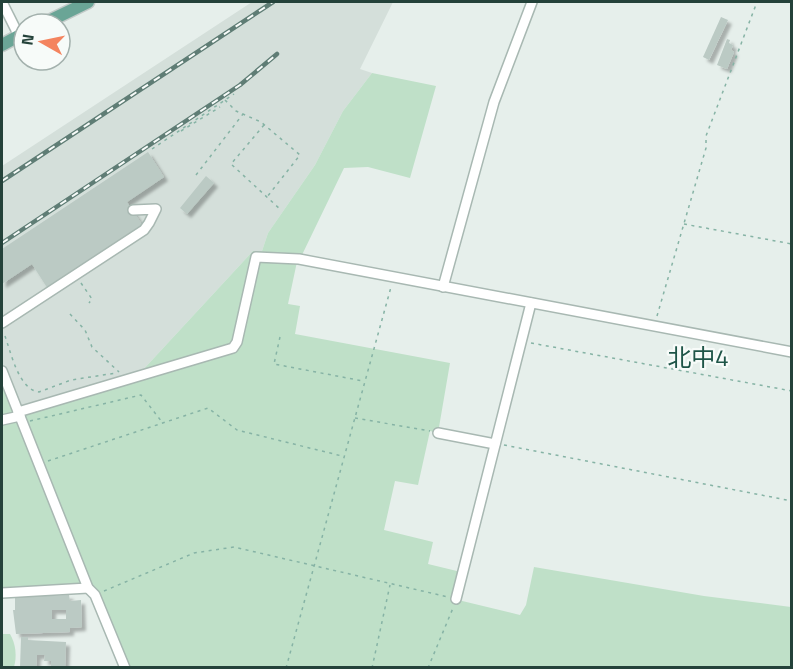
<svg xmlns="http://www.w3.org/2000/svg" width="793" height="669" font-family="'Titillium Web','Noto Sans JP',sans-serif">
	<style>
		.built { fill: #d4dfda }
		.green { fill: #bfe0c8 }
		.building { fill: #bbcac4; fill-rule: evenodd; filter: url(#shadow) }
		.lines { fill: none; stroke-linecap: round; stroke-linejoin: round }
		.minor-casing { stroke: #a8b8b2; stroke-width: 12 }
		.major-casing { stroke: #c2cac8; stroke-width: 15 }
		.path { stroke: #86b3a5; stroke-width: 1.5; stroke-dasharray: 3 4.5; stroke-linecap: butt }
		.minor { stroke: #fff; stroke-width: 9 }
		.major { stroke: #6aa596; stroke-width: 12 }
		.rail-casing { stroke: #5f7d75; stroke-width: 4.5 }
		.rail { stroke: #f7fbf9; stroke-width: 2; stroke-dasharray: 7; stroke-linecap: butt }
		.labels { text-anchor: middle; dominant-baseline: central; stroke-width: 4.5; stroke-linejoin: round; paint-order: stroke }
		.neighbourhood-label { font-size: 24px; fill: #1f5548; stroke: #f7fbf9 }
	</style>
	<defs>
		<filter id="shadow"><feDropShadow dx="4" dy="4" stdDeviation="1.5" flood-color="#0004"/></filter>
	</defs>
	<rect width="100%" height="100%" fill="#e6efeb"/>
	<polygon class="built" points="252,2 393,2 360,69 372,73 343,111 315,165 268,233 262,251 253,251 141,372 31,406 18,405 2,365 2,166"/>
	<g class="green">
		<polygon points="372,73 436,86 410,178 368,167 344,168 301,257 298,257 288,304 300,306 295,334 450,363 438,433 430,431 418,485 395,481 384,530 433,542 428,564 461,572 454,599 520,615 526,605 534,567 704,596 791,607 791,667 126,667 91,584 2,589 2,380 15,412 141,372 253,251 262,251 268,233 315,165 343,111"/>
		<path d="M3,634H10C16,644 17,657 14,667H2Z"/>
	</g>
	<g class="building">
		<polygon points="721,17 728,20 709,60 703,57"/>
		<polygon points="727,39 730,40 729,43 733,45 731,50 734,52 727,69 717,65"/>
		<polygon points="148,152 164,177 127,202 143,226 48,289 32,264 2,284 2,249"/>
		<polygon points="206,176 214,183 187,214 180,208"/>
		<path d="M69,595L70,601L81,600L82,627L70,628V632L16,634L13,610H15V597ZM52,610H66V619H52Z"/>
		<polygon points="21,637 28,637 28,640 66,642 65,668 51,668 51,661 44,661 45,655 37,655 36,668 20,668"/>
	</g>
	<g class="lines">
		<defs>
			<g id="minor">
				<polyline points="2,2 19,36"/>
				<polyline points="443,287 494,102 532,2"/>
				<polyline points="2,323 144,230 149,223 156,209 133,210"/>
				<polyline points="2,371 88,588 95,595 125,668"/>
				<polyline points="18,412 233,348 237,342 256,257 299,259 792,352"/>
				<polyline points="2,420 20,416"/>
				<polyline points="438,433 495,444"/>
				<polyline points="2,593 88,588"/>
				<polyline points="456,599 531,303"/>
			</g>
			<g id="major">
				<polyline points="43,24 88,2"/>
				<polyline points="2,45 24,33"/>
			</g>
		</defs>
		<use href="#minor" class="minor-casing"/>
		<use href="#major" class="major-casing"/>
		<g class="path">
			<polyline points="225,100 236,111 261,122 300,155 267,197"/>
			<polyline points="264,125 231,164 281,210"/>
			<polyline points="181,131 220,107"/>
			<polyline points="152,149 234,94"/>
			<polyline points="196,175 243,114"/>
			<polyline points="684,224 792,244"/>
			<polyline points="81,283 92,299 89,303"/>
			<polyline points="70,314 85,330 92,347 119,372"/>
			<polyline points="657,316 706,148 706,136 757,2"/>
			<path d="M5,336C11,353 19,390 39,392L71,380L116,373"/>
			<polyline points="280,337 274,364 363,381"/>
			<polyline points="531,343 792,391"/>
			<polyline points="355,418 430,431"/>
			<polyline points="30,421 141,395 162,422"/>
			<polyline points="504,445 792,501"/>
			<polyline points="48,461 208,408 237,430 342,456"/>
			<polyline points="104,591 194,553 234,547 448,597"/>
			<polyline points="286,668 391,287"/>
			<polyline points="372,668 390,585"/>
			<polyline points="428,668 453,608"/>
		</g>
		<use href="#minor" class="minor"/>
		<use href="#major" class="major"/>
		<defs>
			<g id="rail">
				<polyline points="2,181 273,2"/>
				<polyline points="2,243 240,85 277,54"/>
			</g>
		</defs>
		<use href="#rail" class="rail-casing"/>
		<use href="#rail" class="rail"/>
	</g>
	<g class="labels">
		<g class="neighbourhood-label">
			<text x="698" y="357">北中4</text>
		</g>
	</g>
	<rect width="793" height="669" fill="none" stroke="#24423a" stroke-width="6"/>
	<g transform="translate(42 42) rotate(279)"><circle r="28" fill="#f7fbf9" stroke="#a3b1ad" stroke-width="1.5"/>
	<path d="M0-4.5L10 22L0 15L-10 22Z" fill="#f4845f"/>
	<text y="-9" font-size="16" font-weight="bold" text-anchor="middle" fill="#24423a">N</text>
	</g>
</svg>
